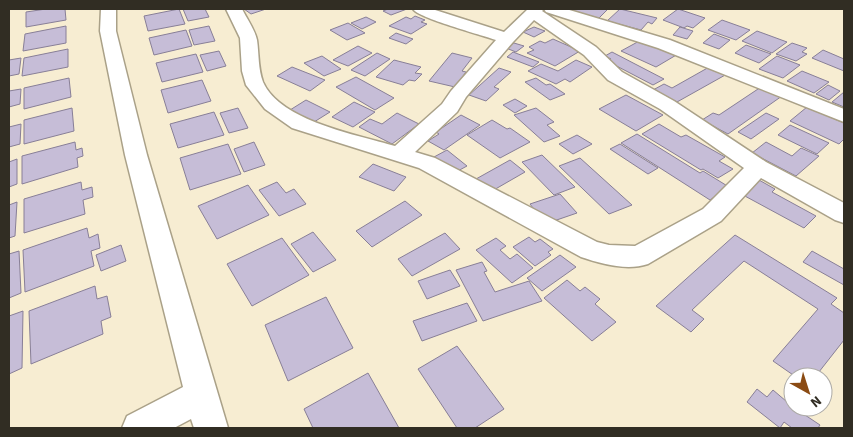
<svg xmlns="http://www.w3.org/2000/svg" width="853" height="437" font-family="'Source Sans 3',sans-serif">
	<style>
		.building { fill: #c6bdd7; stroke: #887f97 }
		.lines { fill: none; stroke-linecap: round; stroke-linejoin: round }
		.minor-casing { stroke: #aaa188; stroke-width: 3 }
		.minor { fill: #fff; fill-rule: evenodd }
	</style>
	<rect width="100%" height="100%" fill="#f7edd2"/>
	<g class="building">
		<polygon points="46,9 65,9 66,20 26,27 26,12"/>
		<polygon points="179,9 185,24 148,31 144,16"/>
		<polygon points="183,9 205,9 209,17 188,21"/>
		<polygon points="244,9 266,9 251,14"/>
		<polygon points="388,9 407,9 391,15 383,11"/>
		<polygon points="572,9 608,9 598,19 569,11"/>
		<polygon points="620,9 657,18 652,24 648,22 641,30 607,21"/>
		<polygon points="678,9 705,18 693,28 687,26 684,28 663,20"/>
		<polygon points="415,16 425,20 421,22 427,24 411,34 389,26 406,17 411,19"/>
		<polygon points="366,17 376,22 362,29 351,23"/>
		<polygon points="722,20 750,30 736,40 708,30"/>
		<polygon points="348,23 365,33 347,40 330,30"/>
		<polygon points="66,26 66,43 23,51 25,34"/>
		<polygon points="209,26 215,41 194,45 189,30"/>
		<polygon points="534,27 545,31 534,37 523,32"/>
		<polygon points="680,27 693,31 687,39 673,35"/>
		<polygon points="186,30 192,46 154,55 149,38"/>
		<polygon points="757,31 787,42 772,53 742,41"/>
		<polygon points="396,33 413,39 406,44 389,38"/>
		<polygon points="714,34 730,40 719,49 703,43"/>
		<polygon points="553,39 580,51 555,66 527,53 534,50 529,47 540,41 545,43"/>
		<polygon points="643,39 678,54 656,67 621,51"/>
		<polygon points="514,43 524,46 516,52 506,48"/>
		<polygon points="792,43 807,48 802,52 807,54 796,61 776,54"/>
		<polygon points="746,45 771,54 759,63 735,53"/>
		<polygon points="358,46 372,53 348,66 333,60"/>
		<polygon points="68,49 68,67 22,76 24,58"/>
		<polygon points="823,50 844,59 844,71 812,58"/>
		<polygon points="219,51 226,66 207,71 200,55"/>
		<polygon points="513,52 539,62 533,67 507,57"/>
		<polygon points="612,52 664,79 653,85 607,61 611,59 605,56"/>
		<polygon points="377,53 390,59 365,76 351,70"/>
		<polygon points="452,53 472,58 462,71 466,72 455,87 429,81"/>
		<polygon points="196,54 203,72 162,82 156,63"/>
		<polygon points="322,56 341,69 324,76 304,63"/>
		<polygon points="777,56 800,65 783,78 759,69"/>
		<polygon points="21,58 19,74 9,76 9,60"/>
		<polygon points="394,60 421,67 415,73 422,74 415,81 409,80 403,85 376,77"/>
		<polygon points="576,60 592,67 570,82 565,79 556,84 528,71 541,64 558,71"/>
		<polygon points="711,66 727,74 677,102 653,90 664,84 672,88"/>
		<polygon points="292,67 325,80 310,91 277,76"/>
		<polygon points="499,68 511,72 494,87 499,89 486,101 469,95"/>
		<polygon points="802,71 829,82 814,93 787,81"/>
		<polygon points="356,77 394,98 375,110 336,87"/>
		<polygon points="69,78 71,97 24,109 24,88"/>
		<polygon points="536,78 546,85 550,84 565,94 550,100 525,82"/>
		<polygon points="202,80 211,101 168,113 161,90"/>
		<polygon points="828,85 840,91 829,100 816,94"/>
		<polygon points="761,87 782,96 728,134 702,120 713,113 719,115"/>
		<polygon points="21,89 20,104 9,107 9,91"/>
		<polygon points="844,92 844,107 832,102"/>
		<polygon points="626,95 663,115 636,131 599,109"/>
		<polygon points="515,99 527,106 515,113 503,105"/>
		<polygon points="306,100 330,112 314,122 290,110"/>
		<polygon points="354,102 375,112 353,127 332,117"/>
		<polygon points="807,107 844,123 844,139 839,144 790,121"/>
		<polygon points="72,108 74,131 24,144 24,120"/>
		<polygon points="238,108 248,128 229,133 220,113"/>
		<polygon points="536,108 554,122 547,125 560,136 544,142 514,115"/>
		<polygon points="214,112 224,135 178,148 170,124"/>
		<polygon points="397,113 419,124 392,144 359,127 370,119 382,124"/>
		<polygon points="766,113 779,119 751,139 738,132"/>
		<polygon points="461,115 480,125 444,150 428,141 439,134 436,132"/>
		<polygon points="492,120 507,129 510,128 530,142 500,158 467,135"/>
		<polygon points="21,124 20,144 9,147 9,127"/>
		<polygon points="659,124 681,137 686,135 725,157 719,161 733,169 718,178 703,169 701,170 642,134"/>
		<polygon points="790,125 829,143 817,154 778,135"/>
		<polygon points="637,134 700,173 703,171 729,187 710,200 621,143"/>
		<polygon points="577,135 592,144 573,154 559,144"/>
		<polygon points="75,142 76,150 82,148 83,156 77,158 78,167 22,184 22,156"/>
		<polygon points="254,142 265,165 244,172 234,149"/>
		<polygon points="766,142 792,156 801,148 819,156 796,176 752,153"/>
		<polygon points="228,144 241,174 190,190 180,158"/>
		<polygon points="620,144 658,168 648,174 610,149"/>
		<polygon points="447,150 467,166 454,173 434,157"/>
		<polygon points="542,155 575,187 554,195 522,162"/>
		<polygon points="580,158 632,205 609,214 559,166"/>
		<polygon points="17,159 17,184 9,187 9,162"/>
		<polygon points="510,160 525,172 492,191 476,179"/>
		<polygon points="373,164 406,177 394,191 359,177"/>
		<polygon points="759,180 775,189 772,192 816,216 804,228 743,195"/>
		<polygon points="81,182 82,190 92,187 93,197 83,200 85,214 24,233 24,199"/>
		<polygon points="277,182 286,193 294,189 306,204 279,216 259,190"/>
		<polygon points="248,185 269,215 217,239 198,206"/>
		<polygon points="560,194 577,213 545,224 530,204"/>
		<polygon points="405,201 422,215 372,247 356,231"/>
		<polygon points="17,202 15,236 9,238 9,205"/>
		<polygon points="87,228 89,238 98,234 100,248 91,251 94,266 25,292 23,250"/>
		<polygon points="313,232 336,260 313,272 291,244"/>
		<polygon points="445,233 460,249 412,276 398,259"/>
		<polygon points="735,235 837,298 831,304 844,313 844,340 815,377 796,377 773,361 818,309 744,261 692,310 704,319 691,332 656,306"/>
		<polygon points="529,237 535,242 540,239 553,249 548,252 551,255 535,266 513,247"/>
		<polygon points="282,238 309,275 252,306 227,264"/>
		<polygon points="496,238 506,246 500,250 510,259 517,254 533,268 512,283 476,250"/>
		<polygon points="121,245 126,261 101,271 96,255"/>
		<polygon points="19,251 21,293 9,298 9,254"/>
		<polygon points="812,251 844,269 844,285 803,262"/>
		<polygon points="560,255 576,267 542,291 527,278"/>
		<polygon points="482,262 487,271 484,272 495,292 529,281 542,301 483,321 456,270"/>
		<polygon points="450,270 460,286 427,299 418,281"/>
		<polygon points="567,280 580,291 585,287 600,299 595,304 616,322 592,341 544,298"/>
		<polygon points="95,286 97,299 107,296 111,317 101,321 103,334 31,364 29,311"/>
		<polygon points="326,297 353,348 288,381 265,325"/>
		<polygon points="467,303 477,321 422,341 413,321"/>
		<polygon points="23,311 22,368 9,374 9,316"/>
		<polygon points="457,346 504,409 475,428 457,428 418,369"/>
		<polygon points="368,373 399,428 313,428 304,409"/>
		<polygon points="757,389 767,397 773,390 793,407 820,425 818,428 792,428 784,422 780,428 747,402"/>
	</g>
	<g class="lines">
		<defs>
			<g id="minor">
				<polygon points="101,9 116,9 116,31 147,155 228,428 194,428 191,419 174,428 122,428 127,416 183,387 125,155 100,31"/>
				<path d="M226,9H242C247,19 255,30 257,40C259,54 258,69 263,82C280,121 358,135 395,146L442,104L451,91L496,40C482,35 418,18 413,9H432L504,32L528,9H566L670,40L844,109V122L658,48L546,12L544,9L542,11L596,47L622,72L674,101L766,162L844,203V223L835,220L761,178L721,221L648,264C627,271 602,264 581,257L419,168L292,128L265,109L246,85L242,71L240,38ZM534,20L584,55L608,80L660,109L744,168L703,209L635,246L609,245L597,242L435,158L415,152L457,112L466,97L513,42Z"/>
			</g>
		</defs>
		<use href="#minor" class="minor-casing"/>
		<use href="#minor" class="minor"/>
	</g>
	<rect width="853" height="437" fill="none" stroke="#312d23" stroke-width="20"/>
	<g transform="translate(808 392) rotate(141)"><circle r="24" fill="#ffffff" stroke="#adaba7"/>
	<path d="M0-4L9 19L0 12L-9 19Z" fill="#8b4b13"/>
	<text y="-8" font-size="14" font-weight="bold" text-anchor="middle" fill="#312d23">N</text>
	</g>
</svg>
